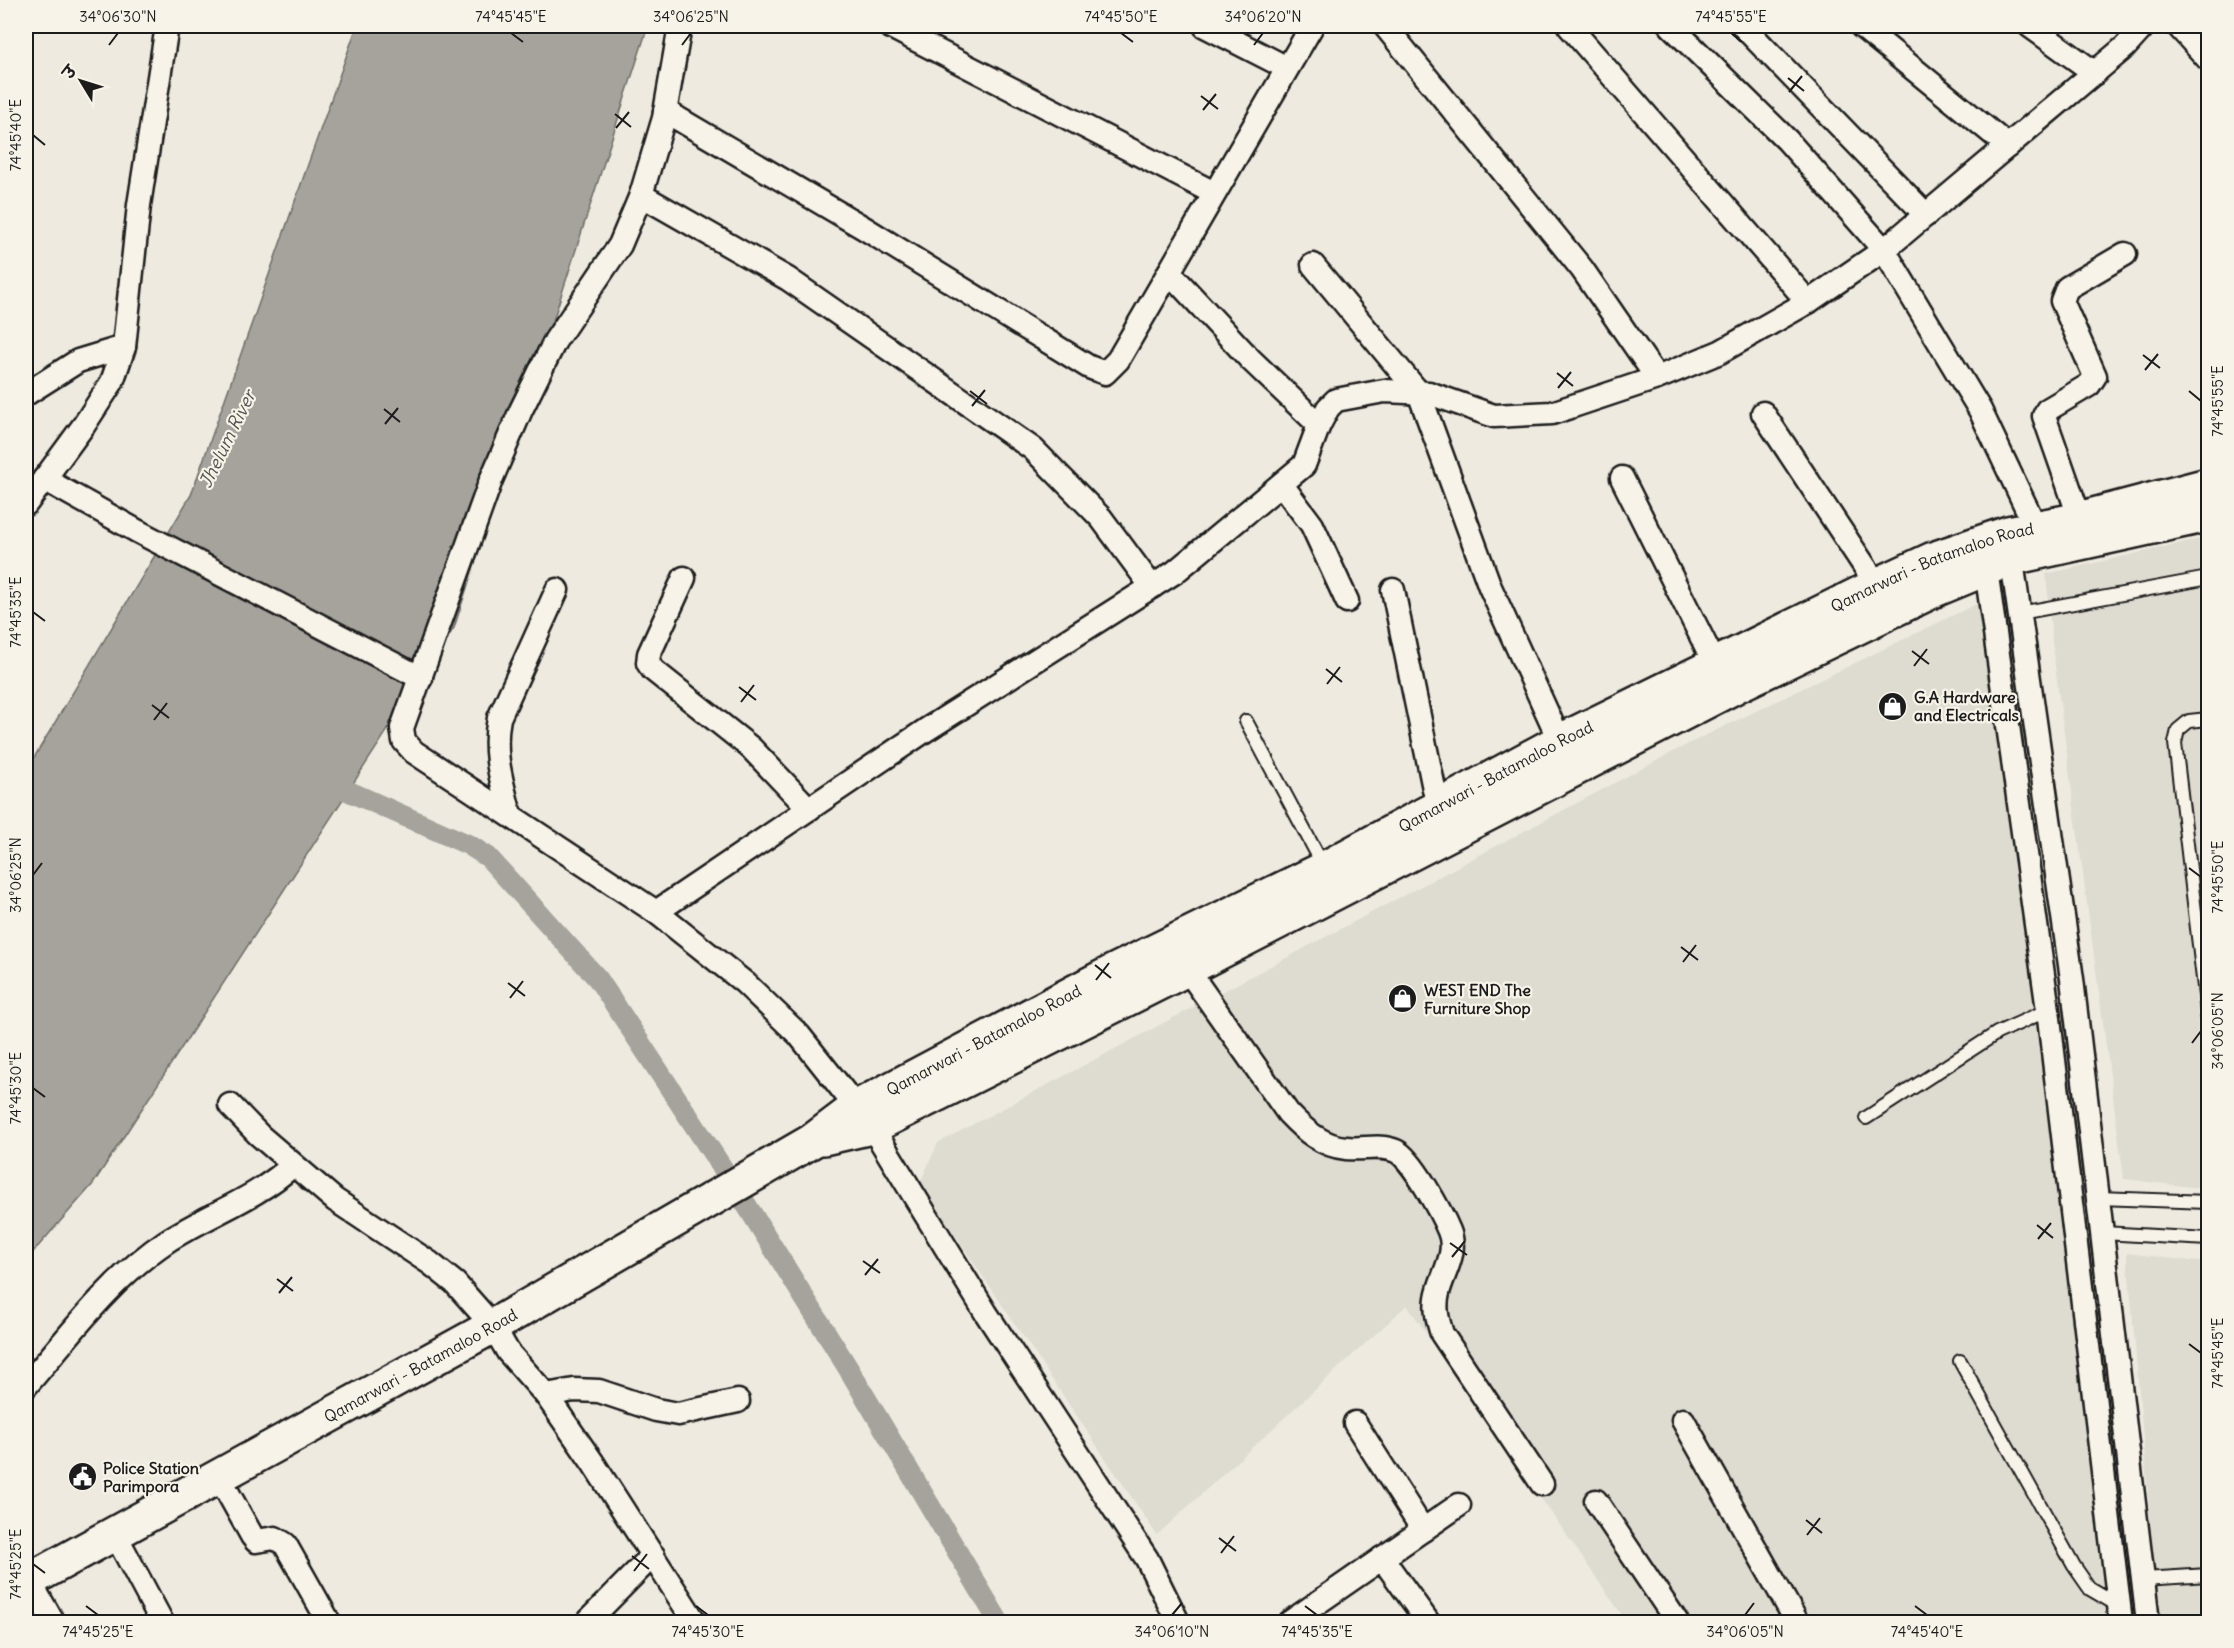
<svg xmlns="http://www.w3.org/2000/svg" width="2234" height="1648" font-family="Delius,'Playpen Sans Deva',sans-serif">
	<style>
		.built { fill: #dedbd1 }
		.water { fill: #a6a39d; stroke: #6f6d69; stroke-width: 1.5 }
		.lines { fill: none; stroke-linecap: round; stroke-linejoin: round }
		.canal { stroke: #a6a39d; stroke-width: 21 }
		.lane-casing { stroke: #1c1c1c; stroke-width: 16 }
		.street-casing { stroke: #1c1c1c; stroke-width: 27 }
		.primary-casing { stroke: #1c1c1c; stroke-width: 38 }
		.lane { stroke: #f7f3e8; stroke-width: 12 }
		.street { stroke: #f7f3e8; stroke-width: 22 }
		.primary { stroke: #f7f3e8; stroke-width: 33 }
		.ticks { fill: none; stroke: #1c1c1c; stroke-width: 2 }
		.labels { text-anchor: middle; dominant-baseline: central; stroke-width: 4.5; stroke-linejoin: round; paint-order: stroke }
		.street-label { font-size: 16px; fill: #1c1c1c; stroke: #f7f3e8 }
		.poi-label { font-size: 16px; font-weight: bold; fill: #1c1c1c; stroke: #f7f3e8; text-anchor: start }
		.water-label { font-size: 18px; font-style: italic; fill: #535250; stroke: #f7f3e8 }
		.neatline { fill: none; stroke: #1c1c1c; stroke-width: 2 }
		.ticks-label { font-size: 15px; text-anchor: middle; fill: #1c1c1c }
	</style>
	<rect width="100%" height="100%" fill="#eeeae0"/>
	<filter id="ink" filterUnits="userSpaceOnUse"><feTurbulence type="fractalNoise" baseFrequency=".0167" numOctaves="2"/><feDisplacementMap in="SourceGraphic" scale="12" xChannelSelector="R" yChannelSelector="G"/><feConvolveMatrix kernelMatrix="1 2 1 2 8 2 1 2 1" color-interpolation-filters="sRGB"/></filter>
	<g filter="url(#ink)">
		<g class="built">
			<polygon points="2208,537 2208,1189 2124,1179 2053,651 2046,574"/>
			<polygon points="1991,597 2110,1622 1627,1622 1407,1305 1157,1535 920,1183 938,1143 1690,743"/>
			<polygon points="2127,1253 2208,1263 2208,1622 2159,1622"/>
		</g>
		<polygon class="water" points="357,26 648,26 454,628 93,1184 26,1260 26,771 191,495"/>
		<g class="lines">
			<g class="canal">
				<polyline points="348,791 469,845 488,857 598,979 725,1172"/>
				<polyline points="744,1201 848,1368 999,1622"/>
			</g>
			<defs>
				<g id="lane">
					<polyline points="2020,613 2208,578"/>
					<polyline points="2208,719 2189,721 2178,730 2175,743 2208,1021"/>
					<polyline points="1246,721 1324,867"/>
					<polyline points="1866,1118 1997,1033 2048,1010"/>
					<polyline points="2099,1198 2208,1202"/>
					<polyline points="2103,1233 2208,1239"/>
					<polyline points="1960,1361 2074,1566 2090,1589 2121,1607"/>
					<polyline points="2144,1579 2208,1575"/>
				</g>
				<g id="street">
					<polyline points="680,26 664,118 641,195 620,245 555,341 521,410 491,480 402,728 404,741 414,752 656,912 745,983 799,1035 872,1127 986,1313 1147,1559 1178,1622"/>
					<polyline points="889,26 1214,193"/>
					<polyline points="1205,26 1287,68"/>
					<polyline points="1385,26 1582,269 1657,378"/>
					<polyline points="1569,26 1808,302"/>
					<polyline points="1671,26 1787,140 1884,250 1980,410 2036,528"/>
					<polyline points="1743,26 1926,215"/>
					<polyline points="1861,26 2008,146"/>
					<polyline points="2030,26 2095,73"/>
					<polyline points="2178,26 2208,59"/>
					<polyline points="665,111 864,228 1089,367 1105,373 1118,360 1312,26"/>
					<polyline points="641,195 788,279 1033,449 1101,518 1152,587"/>
					<polyline points="1313,265 1419,393 1490,587 1560,741"/>
					<polyline points="1169,272 1251,360 1319,425"/>
					<polyline points="26,394 78,361 124,347"/>
					<polyline points="1763,413 1877,585"/>
					<polyline points="1622,478 1716,666"/>
					<polyline points="44,479 137,531 421,678"/>
					<polyline points="1282,485 1312,525 1347,601"/>
					<polyline points="26,504 84,425 112,382 124,347 139,205 167,26"/>
					<polyline points="2080,519 2044,416 2047,410 2089,385 2095,376 2062,301 2067,288 2125,254"/>
					<polyline points="2010,547 2072,979 2148,1622"/>
					<polyline points="1984,555 2048,1010 2121,1622"/>
					<polyline points="684,578 649,654 648,663 653,670 751,748 809,809"/>
					<polyline points="1393,590 1438,808"/>
					<path d="M510,815C502,782 492,753 499,718L557,590"/>
					<polyline points="656,912 926,730 1175,572 1304,465 1319,425 1328,408 1336,400 1384,391 1429,393 1494,416 1552,413 1657,378 1720,352 1808,302 1884,250 2125,47 2144,26"/>
					<path d="M1187,969L1288,1113C1304,1130 1322,1146 1346,1148C1364,1150 1380,1144 1396,1151C1412,1158 1442,1214 1449,1231C1459,1255 1440,1276 1437,1298C1435,1311 1438,1321 1442,1334L1542,1484"/>
					<polyline points="230,1105 259,1135 335,1200 430,1263 455,1283 493,1326 508,1352 546,1395 593,1463 695,1622"/>
					<path d="M26,1386C70,1335 110,1279 167,1241C209,1214 256,1199 293,1165"/>
					<polyline points="546,1395 574,1390 599,1391 656,1410 678,1414 738,1401"/>
					<polyline points="1683,1420 1797,1622"/>
					<polyline points="1355,1423 1423,1530"/>
					<polyline points="218,1475 252,1536 256,1541 275,1538 285,1544 329,1622"/>
					<polyline points="1596,1501 1677,1622"/>
					<polyline points="114,1532 162,1622"/>
					<polyline points="1382,1558 1428,1622"/>
					<polyline points="29,1580 53,1622"/>
					<polyline points="587,1622 653,1555"/>
					<polyline points="1290,1622 1459,1505"/>
				</g>
				<g id="primary">
					<polyline points="824,1138 872,1127 1187,969 1736,686 1937,589 2012,558 2208,515"/>
					<path id="s1" d="M26,1582L493,1326L812,1141L857,1107L1114,971L1325,868L1560,741L1877,585L1933,559L2008,533L2071,521L2208,485"/>
				</g>
			</defs>
			<use href="#lane" class="lane-casing"/>
			<use href="#street" class="street-casing"/>
			<use href="#primary" class="primary-casing"/>
			<use href="#lane" class="lane"/>
			<use href="#street" class="street"/>
			<use href="#primary" class="primary"/>
		</g>
	</g>
	<path class="ticks" d="M511,33L523,42M1121,33L1133,42M1731,33L1742,42M109,45L118,33M682,45L691,33M1254,45L1263,33M1788,78L1804,91M1789,92L1802,76M1201,96L1218,109M1203,110L1216,94M615,114L631,127M616,128L629,112M33,135L45,145M2143,355L2160,368M2145,370L2158,354M1557,373L1573,386M1558,388L1571,372M970,391L987,404M2189,391L2201,401M972,406L985,390M384,409L400,422M385,424L398,408M33,612L45,621M1912,651L1929,664M1914,666L1927,649M1326,669L1342,682M1327,684L1340,667M739,687L756,700M741,702L754,685M152,705L169,718M154,720L167,703M2189,868L2201,877M33,875L42,863M1681,947L1698,960M1683,962L1696,945M1095,965L1111,978M1096,980L1109,963M508,983L525,996M510,998L523,981M2192,1043L2201,1031M33,1088L45,1097M2037,1225L2053,1238M2038,1239L2051,1223M1450,1243L1467,1255M1452,1257L1465,1241M863,1261L880,1273M865,1275L878,1259M277,1279L293,1291M279,1293L292,1277M2189,1344L2201,1353M1806,1520L1822,1533M1807,1535L1820,1518M1219,1538L1236,1551M1221,1553L1234,1536M632,1556L649,1569M33,1564L45,1573M634,1571L647,1554M86,1606L98,1615M696,1606L708,1615M1305,1606L1317,1615M1915,1606L1927,1615M1172,1615L1182,1603M1745,1615L1754,1603"/>
	<defs>
		<symbol id="shop-disc" viewBox="-11 -11 22 22"><circle r="9.5" fill="#1c1c1c" stroke="#f7f3e8"/><path d="M-5-2.5h2.3a2.7 3.5 0 0 1 5.4 0H5L5.5 6h-11ZM-1.5-2.5h3a1.5 2.3 0 0 0-3 0Z" fill="#fff"/></symbol>
		<symbol id="civic-disc" viewBox="-11 -11 22 22"><circle r="9.5" fill="#1c1c1c" stroke="#f7f3e8"/><path d="M-.6-6.5H3V-4.5H.6V-3L4-1V1h2V6H-6V1h2V-1L-.6-3ZM-1.2 2.5V6h2.4V2.5Z" fill="#fff"/></symbol>
	</defs>
	<g fill-rule="evenodd">
		<use href="#shop-disc" x="1876" y="690" width="33" height="33"/>
		<use href="#shop-disc" x="1386" y="982" width="33" height="33"/>
		<use href="#civic-disc" x="66" y="1460" width="33" height="33"/>
	</g>
	<g class="labels">
		<g class="street-label">
			<text stroke="none"><textPath href="#s1" startOffset="2162">Qamarwari - Batamaloo Road</textPath></text>
			<text stroke="none"><textPath href="#s1" startOffset="1677">Qamarwari - Batamaloo Road</textPath></text>
			<text stroke="none"><textPath href="#s1" startOffset="1101">Qamarwari - Batamaloo Road</textPath></text>
			<text stroke="none"><textPath href="#s1" startOffset="450">Qamarwari - Batamaloo Road</textPath></text>
		</g>
		<g class="poi-label">
			<text x="1914" y="697">G.A Hardware<tspan x="1914" dy="18">and Electricals</tspan></text>
			<text x="1424" y="990">WEST END The<tspan x="1424" dy="18">Furniture Shop</tspan></text>
			<text x="103" y="1468">Police Station<tspan x="103" dy="18">Parimpora</tspan></text>
		</g>
		<g class="water-label">
			<text transform="translate(227 439) rotate(-64)">Jhelum River</text>
		</g>
	</g>
	<rect width="2234" height="1648" fill="none" stroke="#f7f3e8" stroke-width="66"/>
	<g transform="translate(81 81) rotate(308)" stroke="#f7f3e8" stroke-width="4.5" paint-order="stroke">
	<path d="M0-4.5L10 22L0 15L-10 22Z" fill="#1c1c1c"/>
	<text y="-9" font-size="16" font-weight="bold" text-anchor="middle" fill="#1c1c1c">उ</text>
	</g>
	<rect x="33" y="33" width="2168" height="1582" class="neatline"/>
	<g class="ticks-label">
		<text x="118" y="22">34°06'30"N</text>
		<text x="511" y="22">74°45'45"E</text>
		<text x="691" y="22">34°06'25"N</text>
		<text x="1121" y="22">74°45'50"E</text>
		<text x="1263" y="22">34°06'20"N</text>
		<text x="1731" y="22">74°45'55"E</text>
		<text transform="translate(16 135) rotate(-90)" y="5">74°45'40"E</text>
		<text transform="translate(2218 401) rotate(-90)" y="5">74°45'55"E</text>
		<text transform="translate(16 612) rotate(-90)" y="5">74°45'35"E</text>
		<text transform="translate(16 875) rotate(-90)" y="5">34°06'25"N</text>
		<text transform="translate(2218 877) rotate(-90)" y="5">74°45'50"E</text>
		<text transform="translate(2218 1031) rotate(-90)" y="5">34°06'05"N</text>
		<text transform="translate(16 1088) rotate(-90)" y="5">74°45'30"E</text>
		<text transform="translate(2218 1353) rotate(-90)" y="5">74°45'45"E</text>
		<text transform="translate(16 1564) rotate(-90)" y="5">74°45'25"E</text>
		<text x="98" y="1637">74°45'25"E</text>
		<text x="708" y="1637">74°45'30"E</text>
		<text x="1172" y="1637">34°06'10"N</text>
		<text x="1317" y="1637">74°45'35"E</text>
		<text x="1745" y="1637">34°06'05"N</text>
		<text x="1927" y="1637">74°45'40"E</text>
	</g>
</svg>
